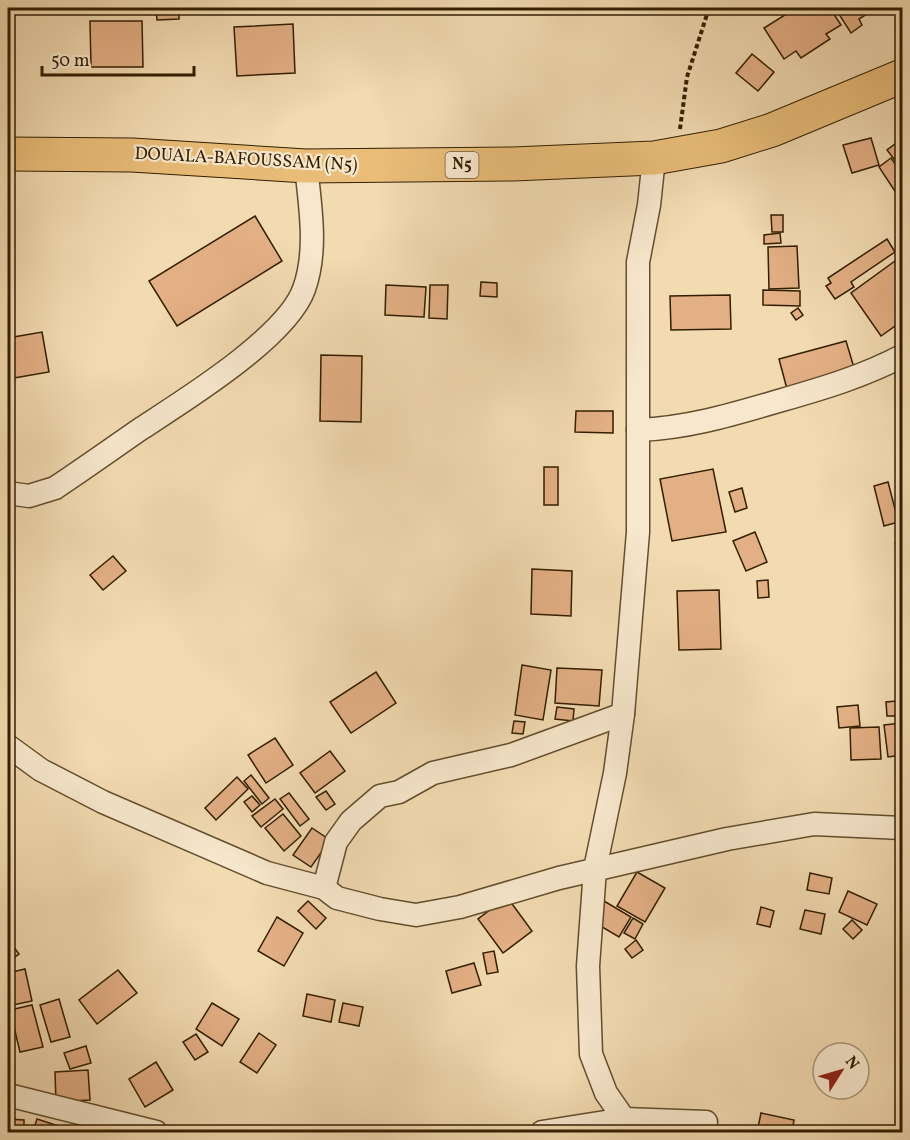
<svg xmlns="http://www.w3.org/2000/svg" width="910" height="1140" font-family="Vollkorn,serif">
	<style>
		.building { fill: #e3af85; stroke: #321f01; stroke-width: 1.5 }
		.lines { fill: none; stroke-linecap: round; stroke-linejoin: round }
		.minor-casing { stroke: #624e2d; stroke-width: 25 }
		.highway-casing { stroke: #321f01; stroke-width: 35 }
		.path { stroke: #321f01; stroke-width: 4; stroke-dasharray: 4.5 3; stroke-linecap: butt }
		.minor { stroke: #f7e7cc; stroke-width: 22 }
		.highway { stroke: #e9bd78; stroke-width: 33 }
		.labels { text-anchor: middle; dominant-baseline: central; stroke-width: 4.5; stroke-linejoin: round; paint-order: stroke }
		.shield { fill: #f7e7cc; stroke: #6d5b3e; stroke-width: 1.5 }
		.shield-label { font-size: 16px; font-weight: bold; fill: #321f01 }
		.street-label { font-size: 18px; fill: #321f01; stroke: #f7e7cc }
	</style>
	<rect width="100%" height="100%" fill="#f2dab1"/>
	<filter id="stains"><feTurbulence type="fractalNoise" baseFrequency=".00333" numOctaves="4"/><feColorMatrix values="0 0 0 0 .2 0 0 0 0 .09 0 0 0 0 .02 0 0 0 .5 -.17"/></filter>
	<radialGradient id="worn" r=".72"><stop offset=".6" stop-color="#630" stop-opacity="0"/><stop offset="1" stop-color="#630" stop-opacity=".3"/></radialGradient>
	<g class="building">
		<polygon points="156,8 179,8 179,19 157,20"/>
		<polygon points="796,8 830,8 841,25 826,34 830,39 801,58 796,51 784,59 764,28"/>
		<polygon points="835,8 890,8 880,14 876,8 859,19 862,25 851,33"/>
		<polygon points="90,21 142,21 143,67 91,67"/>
		<polygon points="293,24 295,73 237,76 234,27"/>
		<polygon points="752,54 774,72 758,91 736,73"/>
		<polygon points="871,138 879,165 852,173 843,145"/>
		<polygon points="902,139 902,167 901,168 887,150"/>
		<polygon points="891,158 902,174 902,202 879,167"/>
		<polygon points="771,215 783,215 783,232 772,232"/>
		<polygon points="255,216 282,261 177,326 149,281"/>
		<polygon points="780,233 781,243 764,244 764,235"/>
		<polygon points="887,239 895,252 851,282 854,287 835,299 826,286 831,283 828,278"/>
		<polygon points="797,246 799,288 769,289 768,247"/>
		<polygon points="895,261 902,271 902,321 881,336 851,293"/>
		<polygon points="481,282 497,283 497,297 480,296"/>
		<polygon points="386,285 426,287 424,317 385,315"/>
		<polygon points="430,285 448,285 447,319 429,318"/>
		<polygon points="763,290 800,291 800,306 763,305"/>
		<polygon points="730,295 731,329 671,330 670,296"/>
		<polygon points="798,308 803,315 796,320 791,313"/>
		<polygon points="42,332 49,372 8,379 8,338"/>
		<polygon points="846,341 855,371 787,389 779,359"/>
		<polygon points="321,355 362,356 361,422 320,421"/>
		<polygon points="576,411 613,411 613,433 575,432"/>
		<rect x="544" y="467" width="14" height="38"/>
		<polygon points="713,469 726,532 672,541 660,479"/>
		<polygon points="888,482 895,509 902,507 902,521 884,526 874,486"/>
		<polygon points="742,488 747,508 735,512 729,492"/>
		<polygon points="755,532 767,562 746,571 733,541"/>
		<polygon points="902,539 902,561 895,543"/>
		<polygon points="113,556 126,571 103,590 90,575"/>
		<polygon points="532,569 572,571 571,616 531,614"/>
		<polygon points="768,580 769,597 758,598 757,581"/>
		<polygon points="719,590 721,649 679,650 677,591"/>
		<polygon points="522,665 551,670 543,720 515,715"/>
		<polygon points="557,668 602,670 599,706 555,703"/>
		<polygon points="376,672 396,703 351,733 330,702"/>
		<polygon points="896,701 896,716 887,716 886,702"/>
		<polygon points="858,705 860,726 839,728 837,707"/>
		<polygon points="557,707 574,709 573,721 555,719"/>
		<polygon points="514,721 525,722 523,734 512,733"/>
		<polygon points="902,723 902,755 888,757 884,725"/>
		<polygon points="879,727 881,759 851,760 850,728"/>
		<polygon points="275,738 293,765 266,783 248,755"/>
		<polygon points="330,751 345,771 315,793 300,773"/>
		<polygon points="251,775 269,798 262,804 244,781"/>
		<polygon points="237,777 248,789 216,820 205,808"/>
		<polygon points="326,791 335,804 326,810 316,797"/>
		<polygon points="289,793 309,819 300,826 280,799"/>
		<polygon points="252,796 260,805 252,812 244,802"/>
		<polygon points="275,799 283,809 261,827 252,816"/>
		<polygon points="283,814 301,836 284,851 265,828"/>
		<polygon points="312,828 330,840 311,867 293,855"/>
		<polygon points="637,872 665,888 645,922 617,906"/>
		<polygon points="810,873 832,878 829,894 807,890"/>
		<polygon points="848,891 877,904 867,925 839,912"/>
		<polygon points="507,897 532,931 503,953 478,919"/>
		<polygon points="308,901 326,918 316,929 298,911"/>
		<polygon points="604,901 631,917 619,937 592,921"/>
		<polygon points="761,907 774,911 770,927 757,924"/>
		<polygon points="805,910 825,914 821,934 800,929"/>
		<polygon points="277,917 303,933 284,966 258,951"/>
		<polygon points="633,918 643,924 635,939 624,933"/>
		<polygon points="852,920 862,930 853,939 843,929"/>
		<polygon points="8,939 19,954 8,962"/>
		<polygon points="636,940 643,950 632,958 625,949"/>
		<polygon points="494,951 498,972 487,974 483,953"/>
		<polygon points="474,963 481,985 452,993 446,971"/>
		<polygon points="25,969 32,1001 8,1006 8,973"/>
		<polygon points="118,970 137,993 97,1024 79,1000"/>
		<polygon points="307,994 335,1000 331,1022 303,1016"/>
		<polygon points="59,999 70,1037 51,1042 40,1005"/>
		<polygon points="212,1003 239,1019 222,1046 196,1029"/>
		<polygon points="343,1003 363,1007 359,1026 339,1022"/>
		<polygon points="32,1005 43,1047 20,1052 10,1010"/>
		<polygon points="259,1033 276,1045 257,1073 240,1062"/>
		<polygon points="196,1034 208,1052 195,1060 183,1042"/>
		<polygon points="86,1046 91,1063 70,1069 64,1053"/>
		<polygon points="156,1062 173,1090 145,1107 129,1079"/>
		<polygon points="88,1070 90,1100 56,1102 55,1072"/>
		<polygon points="761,1113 794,1120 792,1132 757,1132"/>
		<polygon points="8,1119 24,1120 24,1132 8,1132"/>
		<polygon points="37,1119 77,1132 33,1132"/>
	</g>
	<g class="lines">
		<defs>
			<g id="minor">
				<path d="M638,430C689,428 734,414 782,400C824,388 864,376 902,356"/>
				<path d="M8,493L29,496L55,488C85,468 113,448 142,428C185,400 287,337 304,289C318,250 310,206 306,166"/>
				<polyline points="8,746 41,770 103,802 267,873 324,888 337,898 380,909 416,915 460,907 559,878 727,839 814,824 902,828"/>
				<polyline points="324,888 336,842 351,821 380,796 399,792 433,773 511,755 623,714"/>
				<polyline points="8,1095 156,1132"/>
				<polyline points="624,1119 606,1093 591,1054 588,966 595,869 615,773 623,714 638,532 638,262 649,205 654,158"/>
				<polyline points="542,1132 624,1119 706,1122"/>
			</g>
			<polyline id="highway" points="8,154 132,155 306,166 513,164 654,158 721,146 772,130 902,76"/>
		</defs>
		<use href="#minor" class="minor-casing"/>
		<use href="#highway" class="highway-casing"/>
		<polyline class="path" points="680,129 687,77 709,8"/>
		<use href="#minor" class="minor"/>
		<use href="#highway" class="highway"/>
	</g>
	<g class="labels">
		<rect class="shield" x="445.5" y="152" width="33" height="26" rx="4.5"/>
		<g class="shield-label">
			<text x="462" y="165">N5</text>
		</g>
		<g class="street-label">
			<text transform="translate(246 160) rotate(3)">DOUALA-BAFOUSSAM (N5)</text>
		</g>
	</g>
	<rect width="910" height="1140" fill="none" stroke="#f2dab1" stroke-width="30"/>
	<rect x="9" y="9" width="892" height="1122" fill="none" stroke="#321f01" stroke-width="3"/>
	<rect x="15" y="15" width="880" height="1110" fill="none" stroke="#321f01" stroke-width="1.5"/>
	<g transform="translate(841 1071) rotate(53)"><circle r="28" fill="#f7e7cc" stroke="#a8977b" stroke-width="1.5"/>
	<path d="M0-4.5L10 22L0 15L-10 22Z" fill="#8f2418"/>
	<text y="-9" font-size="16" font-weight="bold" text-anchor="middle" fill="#321f01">N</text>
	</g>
	<path d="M42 66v9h152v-9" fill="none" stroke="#321f01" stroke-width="3"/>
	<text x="51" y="66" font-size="18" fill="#321f01" stroke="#f7e7cc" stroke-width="4.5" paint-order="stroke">50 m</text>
	<rect width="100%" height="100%" filter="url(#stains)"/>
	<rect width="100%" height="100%" fill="url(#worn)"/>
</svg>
